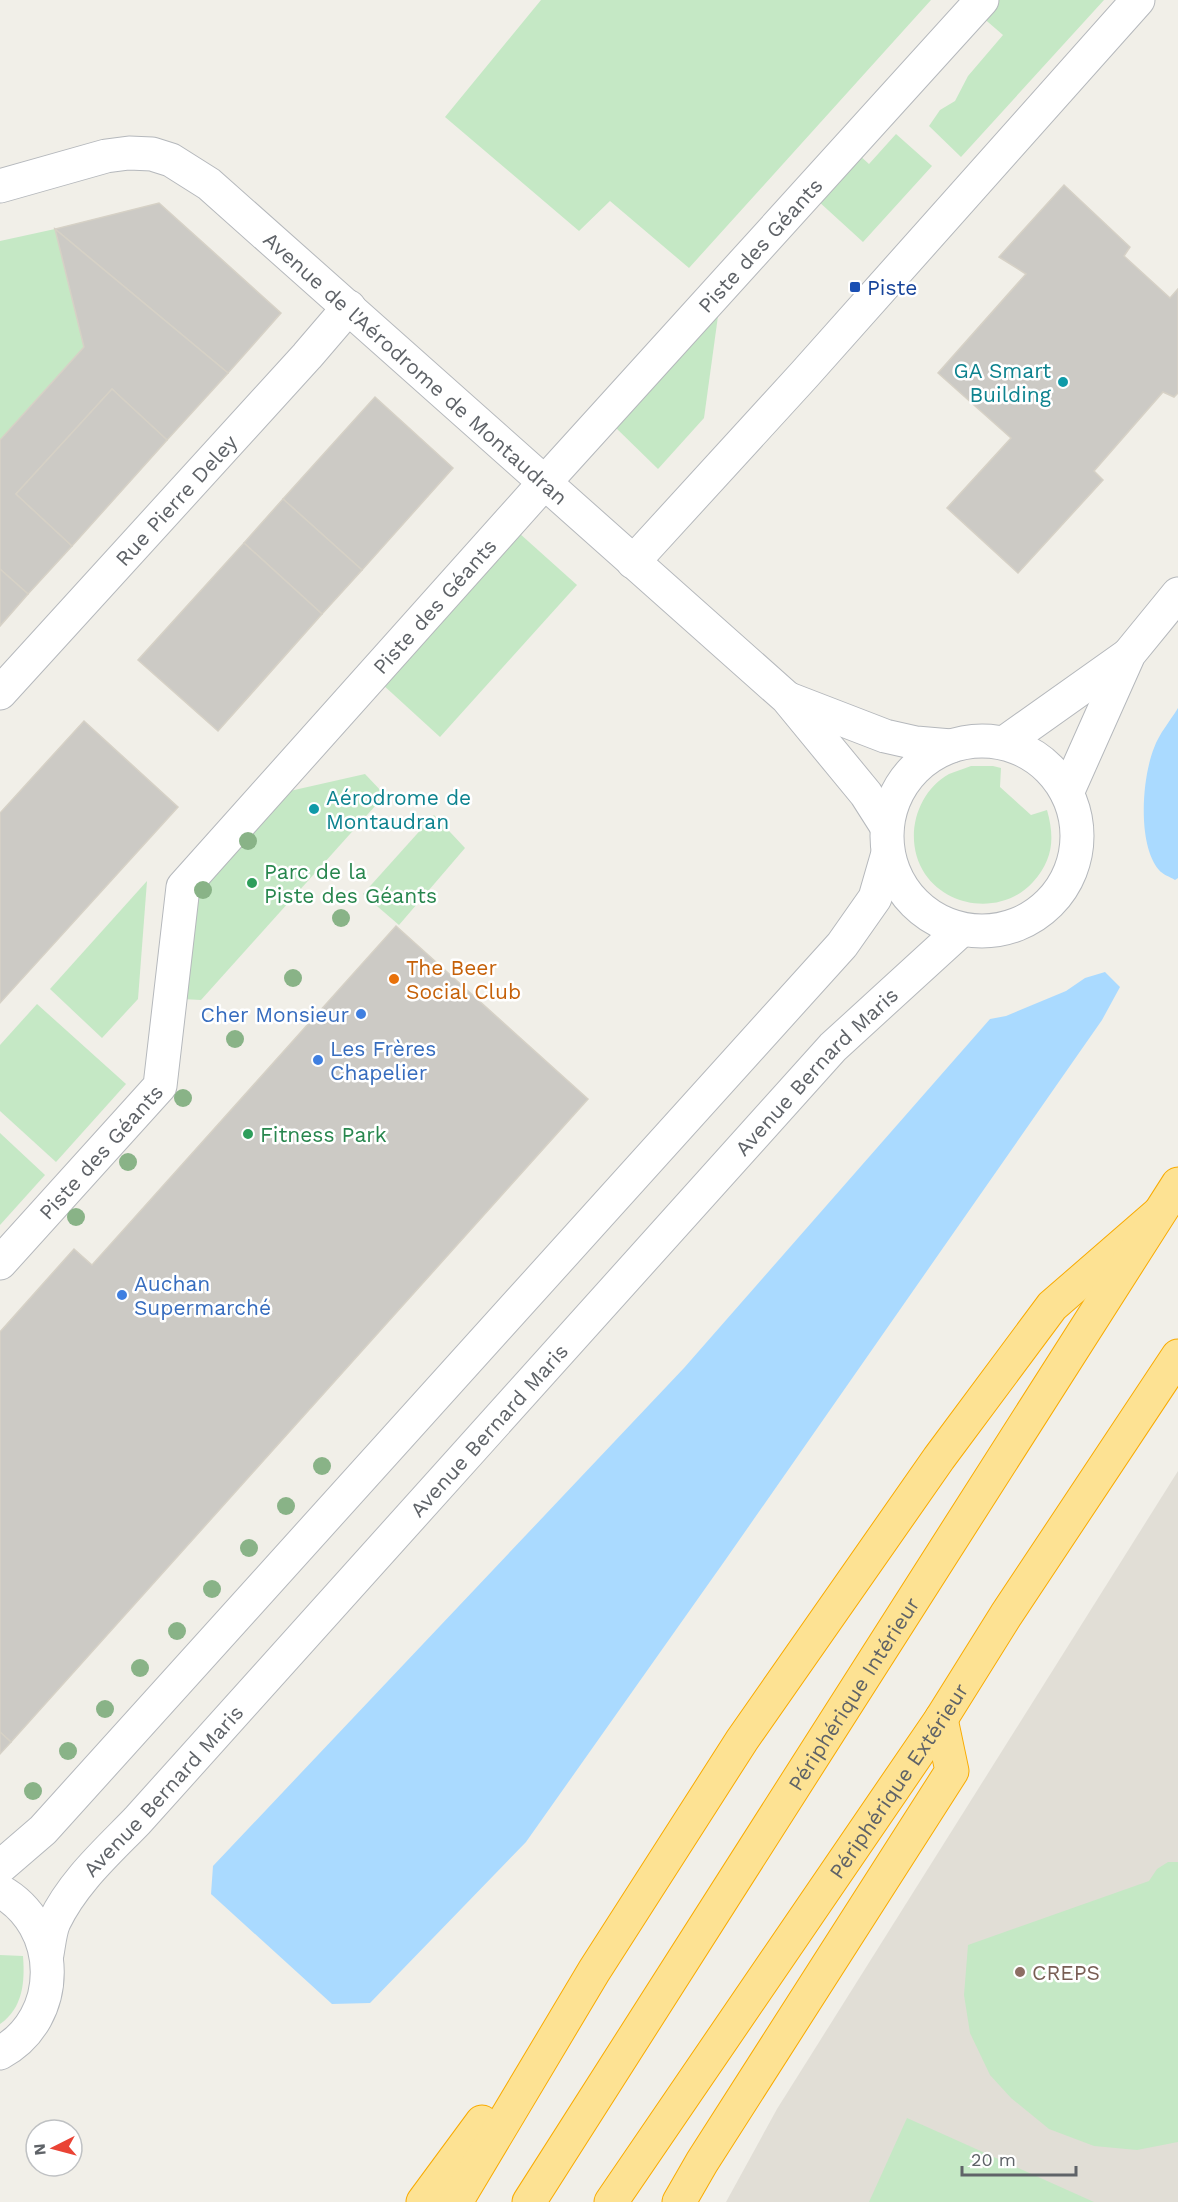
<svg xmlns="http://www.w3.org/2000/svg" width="1178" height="2202" font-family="'Work Sans',sans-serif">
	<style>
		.education { fill: #e1ded6 }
		.green { fill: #c5e8c5 }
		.water { fill: #aadaff }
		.building { fill: #cccac5; stroke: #d6d1c6; stroke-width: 1.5 }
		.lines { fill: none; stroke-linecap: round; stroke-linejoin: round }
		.minor-casing { stroke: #b5b8bc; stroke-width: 35 }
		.highway-casing { stroke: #f9ab00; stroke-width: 35 }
		.minor { stroke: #fff; stroke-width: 33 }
		.highway { stroke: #fde293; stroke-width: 33 }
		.tree { fill: #89b387 }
		.transit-dot { fill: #1a4fb4; stroke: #fff; stroke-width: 2 }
		.culture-dot { fill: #0f9aa8; stroke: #fff; stroke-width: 2 }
		.leisure-dot { fill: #2e9e5b; stroke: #fff; stroke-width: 2 }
		.food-dot { fill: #e8710a; stroke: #fff; stroke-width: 2 }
		.shop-dot { fill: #3f7fe0; stroke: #fff; stroke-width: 2 }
		.education-dot { fill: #8d6e63; stroke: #fff; stroke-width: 2 }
		.labels { text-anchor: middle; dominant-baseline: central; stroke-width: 5; stroke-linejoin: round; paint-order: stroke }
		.street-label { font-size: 21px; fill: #5f6368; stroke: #fff }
		.transit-label { font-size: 21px; fill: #164399; stroke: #fff; text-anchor: start }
		.culture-label { font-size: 21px; fill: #0d838f; stroke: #fff; text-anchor: end }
		.leisure-label { font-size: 21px; fill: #27864d; stroke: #fff; text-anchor: start }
		.food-label { font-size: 21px; fill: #c56008; stroke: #fff; text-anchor: start }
		.shop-label { font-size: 21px; fill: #366cbe; stroke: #fff; text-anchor: start }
		.education-label { font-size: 21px; fill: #785e54; stroke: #fff; text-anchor: start }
	</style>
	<rect width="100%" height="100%" fill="#f1efe8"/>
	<polygon class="education" points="1178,1471 1178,2202 726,2202 777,2109"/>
	<g class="green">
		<polygon points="541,0 931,0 689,268 610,201 579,231 445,117"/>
		<polygon points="995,0 1104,0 961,157 929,126 940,110 955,101 968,76 1003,35 981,16"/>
		<polygon points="896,134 932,166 863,242 817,200 859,155 869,164"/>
		<polygon points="55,229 84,347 0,440 0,241"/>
		<polygon points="718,316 704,418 658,469 614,426"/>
		<polygon points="519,533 577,585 440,737 382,684"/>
		<path d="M971,766H993L1001,768L1000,787L1031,815L1047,810C1055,838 1053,860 1033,882C1004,914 950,910 925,874C903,841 915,793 949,774C956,771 964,769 971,766Z"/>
		<polygon points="365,774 385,795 201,1000 182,999 194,890 281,793"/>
		<polygon points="434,815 465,848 399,925 363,894"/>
		<polygon points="147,881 138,999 102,1038 50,989"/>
		<polygon points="37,1004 126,1084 56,1162 0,1111 0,1045"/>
		<polygon points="0,1133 45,1175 0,1225"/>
		<polygon points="1168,1862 1178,1862 1178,2142 1137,2150 1094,2146 1049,2129 1011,2098 990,2075 970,2033 964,1995 968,1945 1149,1881 1157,1869"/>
		<path d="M0,1955L23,1956C25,1982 23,2008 0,2024Z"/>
		<polygon points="907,2118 1094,2202 869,2202"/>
	</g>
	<g class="water">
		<path d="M1178,708V878L1175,880C1170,877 1162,874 1159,870C1137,844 1142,778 1154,748C1159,734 1170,721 1178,708Z"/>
		<polygon points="1105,972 1120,987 1102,1020 726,1559 526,1842 370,2003 332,2004 211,1894 213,1866 684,1368 990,1019 1006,1016 1066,991 1085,978"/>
	</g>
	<g class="building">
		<polygon points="1064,185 1130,247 1124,256 1170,298 1178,289 1178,393 1174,397 1163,392 1094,471 1103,480 1018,573 947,508 1011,438 938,373 1026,274 999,257"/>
		<polygon points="159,203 281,313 228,373 55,229"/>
		<polygon points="55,229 228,373 167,440 112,389 16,494 72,546 28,594 0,569 0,440 84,347"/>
		<polygon points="112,389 167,440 72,546 16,494"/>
		<polygon points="375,397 453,468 362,570 283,499"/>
		<polygon points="283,499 362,570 322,614 244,543"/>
		<polygon points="244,543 322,614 218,731 138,660"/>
		<polygon points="0,569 28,594 0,626"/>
		<polygon points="84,721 178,807 0,1003 0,813"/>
		<polygon points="396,926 588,1099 11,1742 0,1732 0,1332 74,1249 92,1265"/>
		<polygon points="0,1732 11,1742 0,1754"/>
	</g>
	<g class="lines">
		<defs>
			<g id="minor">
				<path id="s1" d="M0,186L106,156L129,153L152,154L171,160L209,184L787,698L866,794L887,827"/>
				<polyline points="633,562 804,375 1138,0"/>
				<path id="s2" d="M0,693L307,356L349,307"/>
				<polyline points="789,699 885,736 916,743 951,746"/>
				<circle cx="982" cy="836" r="95"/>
				<polyline points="1004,743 1128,655"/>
				<polyline points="1067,793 1129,654 1178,594"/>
				<path id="s3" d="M0,1263L160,1086L183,887L545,482L982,0"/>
				<polyline points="0,1867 43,1830 842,945 875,898 888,853"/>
				<path d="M0,1891C62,1925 64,2018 0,2053"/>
				<path id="s4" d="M47,1954C49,1943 50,1931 54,1922C73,1882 107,1852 137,1821L833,1047L961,930"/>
			</g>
			<g id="highway">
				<polyline points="423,2202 482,2122"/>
				<polyline points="456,2202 594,1971 742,1740 939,1458 1052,1306 1158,1214"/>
				<path id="s5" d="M529,2202L1178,1184"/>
				<path id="s6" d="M611,2202L941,1719L1006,1615L1178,1356"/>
				<polyline points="679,2202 702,2162 952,1771 941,1719"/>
			</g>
		</defs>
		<use href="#minor" class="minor-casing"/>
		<use href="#highway" class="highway-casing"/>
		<use href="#minor" class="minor"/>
		<use href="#highway" class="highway"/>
	</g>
	<g class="tree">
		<circle cx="248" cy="841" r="9"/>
		<circle cx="203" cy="890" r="9"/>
		<circle cx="341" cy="918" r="9"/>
		<circle cx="293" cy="978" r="9"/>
		<circle cx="235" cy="1039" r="9"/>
		<circle cx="183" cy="1098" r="9"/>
		<circle cx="128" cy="1162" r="9"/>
		<circle cx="76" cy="1217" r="9"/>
		<circle cx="322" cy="1466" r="9"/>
		<circle cx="286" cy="1506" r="9"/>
		<circle cx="249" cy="1548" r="9"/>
		<circle cx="212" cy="1589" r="9"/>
		<circle cx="177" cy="1631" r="9"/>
		<circle cx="140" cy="1668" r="9"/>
		<circle cx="105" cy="1709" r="9"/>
		<circle cx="68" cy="1751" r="9"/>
		<circle cx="33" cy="1791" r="9"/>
	</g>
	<rect class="transit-dot" x="849" y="281" width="12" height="12" rx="3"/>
	<g class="culture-dot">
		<circle cx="1063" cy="382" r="6"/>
		<circle cx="314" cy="809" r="6"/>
	</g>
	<g class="leisure-dot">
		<circle cx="252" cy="883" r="6"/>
		<circle cx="248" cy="1134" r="6"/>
	</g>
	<circle class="food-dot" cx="394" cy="979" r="6"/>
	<g class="shop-dot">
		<circle cx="361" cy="1014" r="6"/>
		<circle cx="318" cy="1060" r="6"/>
		<circle cx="122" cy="1295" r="6"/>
	</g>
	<circle class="education-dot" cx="1020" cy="1972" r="6"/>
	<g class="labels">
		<g class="street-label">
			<text stroke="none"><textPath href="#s3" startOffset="1302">Piste des Géants</textPath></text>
			<text stroke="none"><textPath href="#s1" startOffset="498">Avenue de l'Aérodrome de Montaudran</textPath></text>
			<text stroke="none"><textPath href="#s2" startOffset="261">Rue Pierre Deley</textPath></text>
			<text stroke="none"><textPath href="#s3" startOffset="816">Piste des Géants</textPath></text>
			<text stroke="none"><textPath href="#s4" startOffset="1176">Avenue Bernard Maris</textPath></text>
			<text stroke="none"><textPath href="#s3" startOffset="150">Piste des Géants</textPath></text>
			<text stroke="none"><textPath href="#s4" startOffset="690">Avenue Bernard Maris</textPath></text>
			<text stroke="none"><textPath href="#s5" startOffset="603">Périphérique Intérieur</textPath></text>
			<text stroke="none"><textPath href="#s6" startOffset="510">Périphérique Extérieur</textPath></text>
			<text stroke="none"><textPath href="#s4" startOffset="204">Avenue Bernard Maris</textPath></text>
		</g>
		<g class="transit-label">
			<text x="867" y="287">Piste</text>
		</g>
		<g class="culture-label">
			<text x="1051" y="370">GA Smart<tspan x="1051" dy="24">Building</tspan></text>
			<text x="326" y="797" text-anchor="start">Aérodrome de<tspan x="326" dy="24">Montaudran</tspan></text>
		</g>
		<g class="leisure-label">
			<text x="264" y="871">Parc de la<tspan x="264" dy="24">Piste des Géants</tspan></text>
			<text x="260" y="1134">Fitness Park</text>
		</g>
		<g class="food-label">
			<text x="406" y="967">The Beer<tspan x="406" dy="24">Social Club</tspan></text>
		</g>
		<g class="shop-label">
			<text x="349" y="1014" text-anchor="end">Cher Monsieur</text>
			<text x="330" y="1048">Les Frères<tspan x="330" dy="24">Chapelier</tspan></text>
			<text x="134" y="1283">Auchan<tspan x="134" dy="24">Supermarché</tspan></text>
		</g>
		<g class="education-label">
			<text x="1032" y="1972">CREPS</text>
		</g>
	</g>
	<g transform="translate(54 2148) rotate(264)"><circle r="28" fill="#ffffff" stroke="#bfc1c3" stroke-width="1.5"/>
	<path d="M0-4.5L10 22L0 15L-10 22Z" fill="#ea4335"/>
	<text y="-9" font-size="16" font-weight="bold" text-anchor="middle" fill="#5f6368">N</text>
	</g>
	<path d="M962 2166v9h114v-9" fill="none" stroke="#5f6368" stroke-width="3"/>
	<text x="971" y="2166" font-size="18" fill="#5f6368" stroke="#ffffff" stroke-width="4.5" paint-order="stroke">20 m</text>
</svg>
